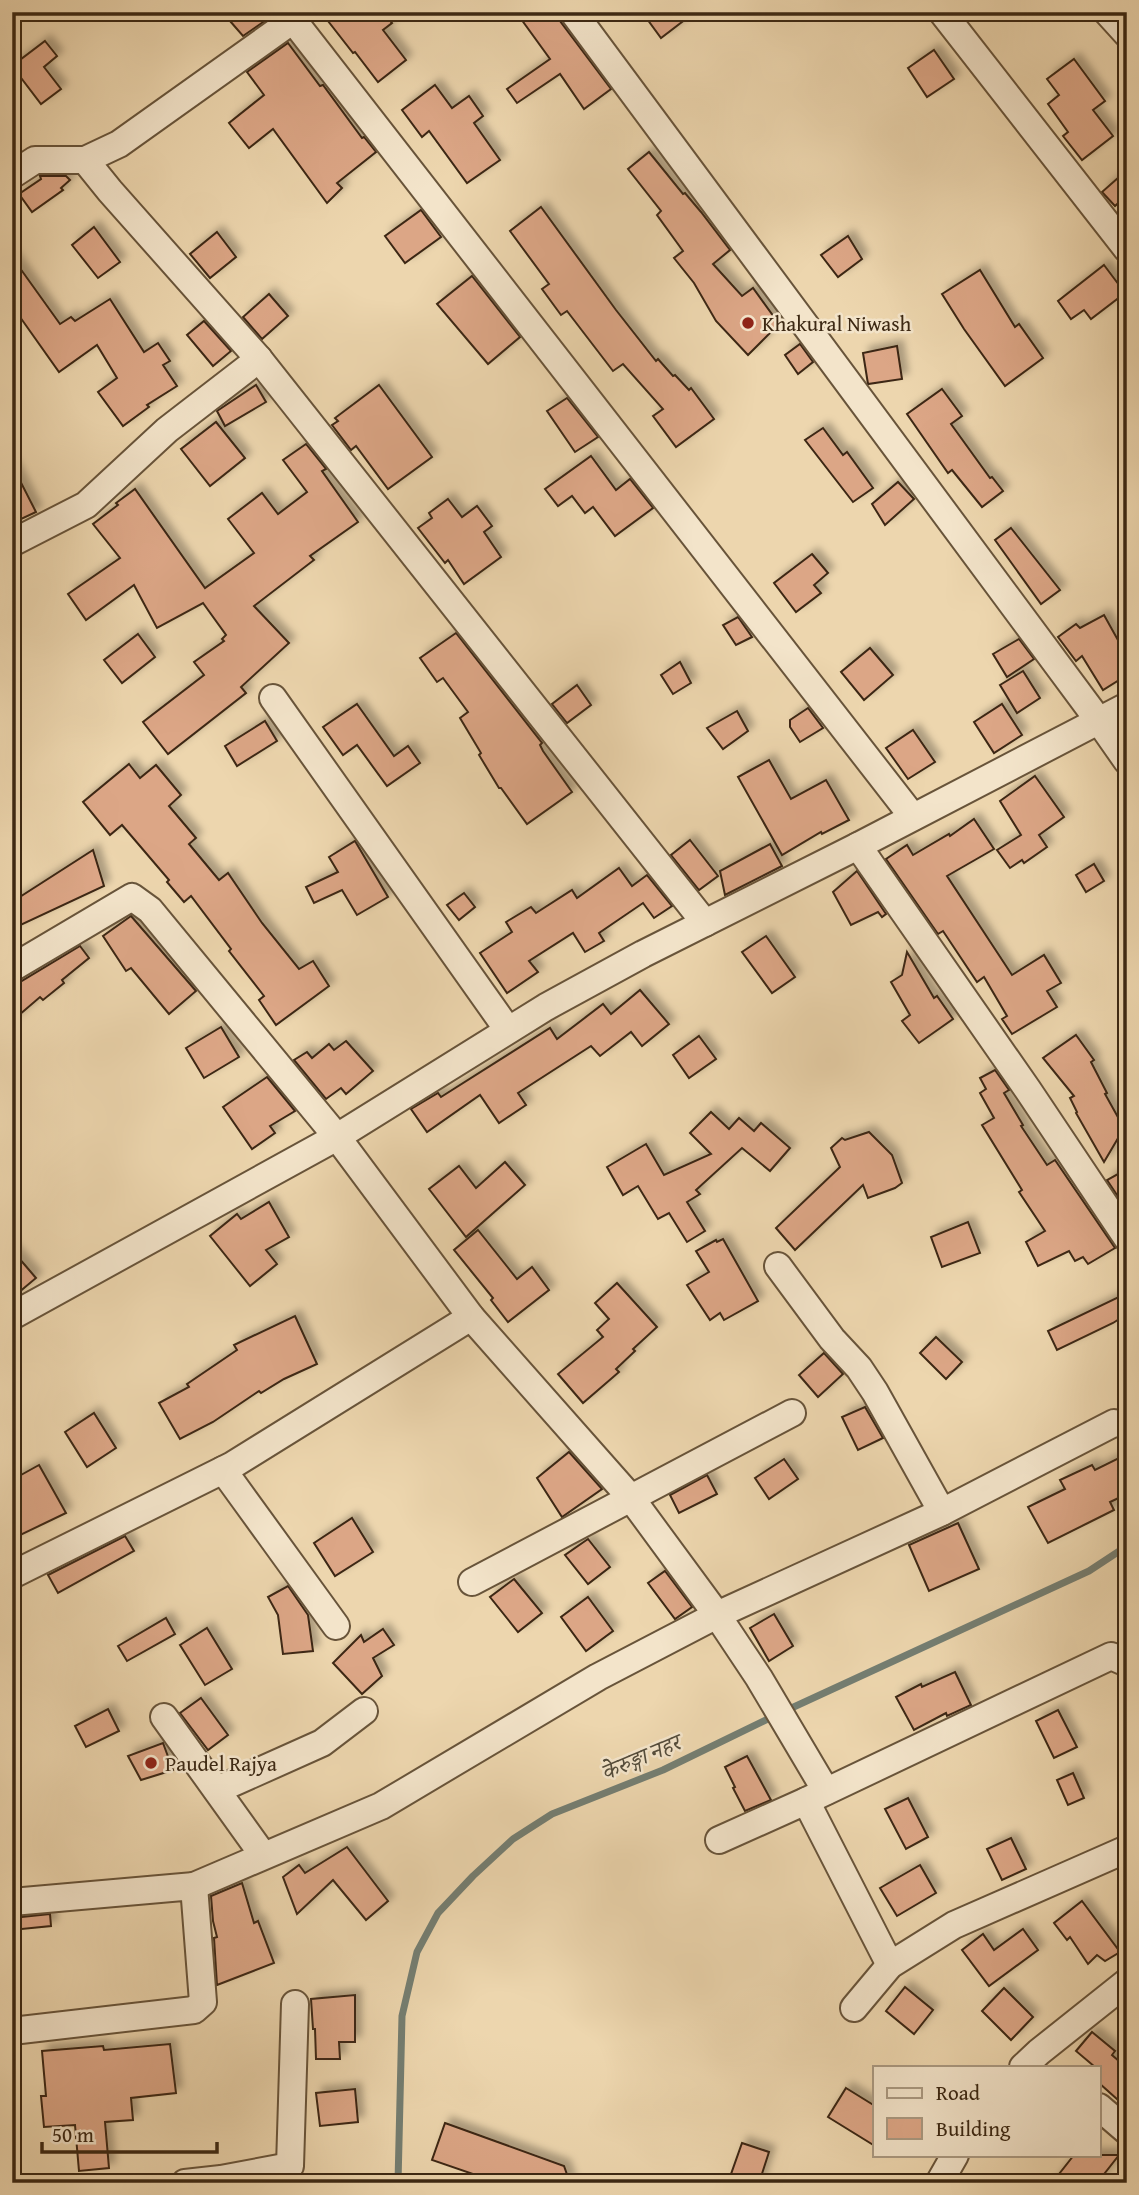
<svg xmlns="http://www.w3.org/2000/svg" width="1139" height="2195" font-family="'Gentium Book Plus','Noto Serif Devanagari',serif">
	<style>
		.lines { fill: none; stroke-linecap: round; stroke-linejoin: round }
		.stream { stroke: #747e72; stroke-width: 7 }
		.building { fill: #dca686; stroke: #3c2813; stroke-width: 2; filter: url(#shadow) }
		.minor-casing { stroke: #68543a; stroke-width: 30 }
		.minor { stroke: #f3e4ca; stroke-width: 26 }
		.poi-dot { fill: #8f2418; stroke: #f3e4ca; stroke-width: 2.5 }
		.labels { text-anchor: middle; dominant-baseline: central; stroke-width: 5; stroke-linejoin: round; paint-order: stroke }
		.poi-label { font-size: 21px; fill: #3c2813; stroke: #f3e4ca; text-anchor: start }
		.water-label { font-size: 23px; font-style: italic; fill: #544c3b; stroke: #f3e4ca }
	</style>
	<defs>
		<filter id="shadow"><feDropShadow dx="6" dy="-6" stdDeviation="3.5" flood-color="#0004"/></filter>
	</defs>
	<rect width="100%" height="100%" fill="#edd6ae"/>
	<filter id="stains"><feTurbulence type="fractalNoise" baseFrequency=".00286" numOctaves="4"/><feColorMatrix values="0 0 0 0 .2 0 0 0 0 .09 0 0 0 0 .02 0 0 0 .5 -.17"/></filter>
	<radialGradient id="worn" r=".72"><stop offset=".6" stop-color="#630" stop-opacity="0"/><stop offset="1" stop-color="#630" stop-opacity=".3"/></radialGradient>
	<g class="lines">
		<g class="stream">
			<polyline points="785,1711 1089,1571 1127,1546"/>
			<polyline points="398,2183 402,2016 417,1952 438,1913 473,1876 513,1839 552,1814 663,1770 774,1716"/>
		</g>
	</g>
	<g class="building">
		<polygon points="241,12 264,12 269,18 243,36 230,21"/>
		<polygon points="321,12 383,12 392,23 383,30 406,60 378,82 355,52 353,53"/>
		<polygon points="516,12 557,12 560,21 611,89 584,109 560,74 517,103 507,89 550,59"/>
		<polygon points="642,12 695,12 661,38"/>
		<polygon points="45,41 57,56 44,67 61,89 41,104 12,66"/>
		<polygon points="288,43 320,86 323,85 362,138 364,137 376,152 337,183 342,188 327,203 273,129 249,148 229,123 264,95 247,72"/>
		<polygon points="934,50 954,79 927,97 908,68"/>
		<polygon points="1074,59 1105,101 1093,110 1113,136 1082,160 1063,136 1068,132 1048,104 1059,95 1047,79"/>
		<polygon points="435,85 452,108 469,96 483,116 474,123 500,160 467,183 429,131 422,137 402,110"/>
		<polygon points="649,152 683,194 685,193 701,212 730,250 713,264 742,296 753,288 779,324 748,355 716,321 694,283 674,258 683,251 657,215 661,211 628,169"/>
		<polygon points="1127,170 1127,195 1115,206 1102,192"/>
		<polygon points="40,176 66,176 70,180 61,188 63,190 32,212 19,194 41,179"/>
		<polygon points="541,207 616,310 656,361 658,359 673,376 675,375 689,390 691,388 714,419 676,447 653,416 663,409 623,364 613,371 567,311 561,315 542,289 549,284 510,231"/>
		<polygon points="421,210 441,237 405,263 385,236"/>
		<polygon points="94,227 120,262 98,278 72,245"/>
		<polygon points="217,232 236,257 210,278 190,254"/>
		<polygon points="848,236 862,259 838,277 821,255"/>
		<polygon points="12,257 60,324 71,317 75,321 110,299 144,352 158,343 170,361 163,365 177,386 147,405 149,407 123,426 98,392 117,378 97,345 59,372 20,317 12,322"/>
		<polygon points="1104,265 1125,293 1091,319 1084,310 1071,319 1058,301"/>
		<polygon points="980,270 1015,327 1019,324 1043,358 1005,386 964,329 942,294"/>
		<polygon points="472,276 520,337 488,364 437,304"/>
		<polygon points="269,294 288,316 262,339 243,317"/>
		<polygon points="204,321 231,351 213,366 187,335"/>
		<polygon points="800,344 813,362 798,374 785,355"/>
		<polygon points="897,346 902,379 868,384 863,353"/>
		<polygon points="256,385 266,402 225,426 217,411"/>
		<polygon points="379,385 432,457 388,489 356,446 351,450 332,425 338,421 335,418"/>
		<polygon points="942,389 962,416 951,424 990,478 992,477 1003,491 982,507 952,470 948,473 907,414"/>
		<polygon points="567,398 598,437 575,452 547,411"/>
		<polygon points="216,422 245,458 210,486 181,449"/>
		<polygon points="823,428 843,455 847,452 873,488 853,502 805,440"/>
		<polygon points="306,444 326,469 322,471 358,522 310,556 314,560 254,606 289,643 241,687 246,693 168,754 143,722 204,675 194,662 224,641 222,639 226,635 203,603 157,628 134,585 86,620 68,594 120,558 93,524 118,505 116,503 135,489 205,588 254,553 228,519 262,493 278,514 307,492 283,460"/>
		<polygon points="591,456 616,490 630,479 653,508 615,536 593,507 585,513 572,496 558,506 545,489"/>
		<polygon points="12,465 36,512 19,520 12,507"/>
		<polygon points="898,482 914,499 885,525 872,504"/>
		<polygon points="448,499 462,517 477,506 492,526 484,532 501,557 464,584 448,560 445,563 418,528 432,518 429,513"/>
		<polygon points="1011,528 1060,590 1041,604 995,540"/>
		<polygon points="812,554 828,573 814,585 821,593 796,612 774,583"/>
		<polygon points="1104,615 1119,642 1127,638 1127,675 1103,690 1082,656 1076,661 1058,637 1076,624 1080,628"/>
		<polygon points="738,617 752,637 736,645 723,625"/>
		<polygon points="456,633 542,743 540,745 543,751 572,792 527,824 501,788 499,788 479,755 481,753 460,718 468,712 443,678 437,682 420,658"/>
		<polygon points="138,634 155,657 122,683 104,660"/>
		<polygon points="1019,639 1034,659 1007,677 993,654"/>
		<polygon points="870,648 893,675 864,700 841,672"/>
		<polygon points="680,662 691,683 673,694 661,675"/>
		<polygon points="1023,671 1040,698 1017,713 1000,685"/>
		<polygon points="577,685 591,705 567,723 552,704"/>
		<polygon points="357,704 394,756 408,746 420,763 387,786 357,745 343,755 323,727"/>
		<polygon points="1002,704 1022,735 994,753 974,722"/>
		<polygon points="808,708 823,728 800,742 790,727 790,720"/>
		<polygon points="737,711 748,731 723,749 707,728"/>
		<polygon points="265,721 277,741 237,766 225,746"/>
		<polygon points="913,730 935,762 908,779 886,748"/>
		<polygon points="769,760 791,799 826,780 849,820 822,834 821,832 782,855 738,777"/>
		<polygon points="129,764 140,778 156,765 181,795 169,806 196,838 189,844 219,880 228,873 262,923 299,969 313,961 329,986 276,1025 259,1000 264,996 229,951 231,949 191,896 184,902 167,882 169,880 122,825 110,835 83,802"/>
		<polygon points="1035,776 1064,817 1039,835 1047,847 1024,863 1022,860 1010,868 997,850 1021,835 1000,801"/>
		<polygon points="974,819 994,849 947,876 1012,975 1044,955 1061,983 1047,991 1057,1007 1012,1034 1002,1019 1007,1016 984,977 977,982 943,931 938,934 886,859 907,845 913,855 949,834 950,836"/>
		<polygon points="690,840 718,876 699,890 671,855"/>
		<polygon points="355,841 388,897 357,915 342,890 314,903 306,887 338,872 329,857"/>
		<polygon points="770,844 782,866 725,895 720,871"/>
		<polygon points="93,850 104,886 12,929 12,902"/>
		<polygon points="1094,864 1104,881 1086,892 1076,875"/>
		<polygon points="619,868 632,886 647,875 672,906 654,918 643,903 599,933 604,941 585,952 573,933 529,961 538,972 507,993 480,953 512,932 506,922 531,907 536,913 572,890 577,898"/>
		<polygon points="857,871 886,914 882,917 878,912 851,925 833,892"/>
		<polygon points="464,893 475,907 459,920 447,905"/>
		<polygon points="131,916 196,991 169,1014 131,968 126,971 103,936"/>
		<polygon points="766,936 795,977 772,993 742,952"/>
		<polygon points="80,946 89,958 62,980 64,983 43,1000 40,997 12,1021 12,984 20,982"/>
		<polygon points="907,952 934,998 937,996 953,1019 919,1043 902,1021 910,1015 891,982 902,975"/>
		<polygon points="640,990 669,1024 642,1046 631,1032 600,1056 591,1046 518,1093 526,1105 499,1123 480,1095 427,1132 411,1109 438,1093 441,1097 550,1028 557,1039 603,1004 611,1014"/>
		<polygon points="221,1027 239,1057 204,1078 186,1048"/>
		<polygon points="1076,1035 1094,1060 1091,1062 1107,1093 1105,1094 1124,1128 1104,1162 1076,1113 1077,1112 1070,1098 1074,1096 1043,1058"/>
		<polygon points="699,1036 716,1059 689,1078 673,1055"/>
		<polygon points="346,1041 373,1071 346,1094 341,1088 326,1099 294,1060 307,1052 312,1058 329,1044 334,1050"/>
		<polygon points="995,1070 1009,1090 1004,1093 1023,1125 1021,1126 1047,1165 1055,1160 1115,1248 1088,1264 1083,1257 1075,1261 1069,1251 1038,1266 1026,1242 1045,1231 1019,1192 1022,1190 982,1125 994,1118 980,1093 986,1089 980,1078"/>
		<polygon points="267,1077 295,1111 270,1126 275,1133 252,1149 223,1107"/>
		<polygon points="711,1112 729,1129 739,1118 754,1131 761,1123 790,1148 770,1171 742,1148 696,1190 700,1194 687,1202 705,1231 687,1242 669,1213 658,1219 638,1186 623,1195 607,1167 646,1144 664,1175 711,1154 690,1133"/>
		<polygon points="869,1132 892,1155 902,1183 895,1188 868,1198 863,1185 795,1250 776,1228 840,1167 831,1148 842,1138 845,1140"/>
		<polygon points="505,1162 525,1185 466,1237 429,1189 459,1166 476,1188"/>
		<polygon points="1127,1169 1127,1191 1117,1195 1107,1180"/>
		<polygon points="269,1202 289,1237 266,1250 277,1264 250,1286 210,1236 237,1214 241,1219"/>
		<polygon points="968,1222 980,1253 942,1267 931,1237"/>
		<polygon points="478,1230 517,1279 532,1267 549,1290 508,1322 491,1300 493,1298 454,1250"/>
		<polygon points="723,1239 758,1301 724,1320 720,1313 710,1320 687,1285 709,1272 696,1251 716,1240 717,1242"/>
		<polygon points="12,1250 36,1278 12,1298"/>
		<polygon points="617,1283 657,1327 633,1349 635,1351 616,1369 619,1372 583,1403 558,1374 603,1337 597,1330 609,1319 595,1303"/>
		<polygon points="1127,1293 1127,1314 1113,1323 1057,1350 1048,1331"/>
		<polygon points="295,1316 317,1364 284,1379 261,1393 259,1391 213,1422 180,1439 159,1403 189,1387 187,1384 237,1350 234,1345"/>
		<polygon points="936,1337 962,1362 946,1379 920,1353"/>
		<polygon points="824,1353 843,1374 818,1397 799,1375"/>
		<polygon points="865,1407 883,1438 858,1450 842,1417"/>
		<polygon points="94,1413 116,1448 87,1467 65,1432"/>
		<polygon points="569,1452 602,1489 562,1517 537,1478"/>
		<polygon points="1127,1454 1127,1494 1110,1502 1114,1510 1048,1543 1028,1507 1065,1489 1060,1480 1092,1465 1095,1470"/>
		<polygon points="784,1459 798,1479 769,1499 755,1478"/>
		<polygon points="39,1465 66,1513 12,1539 12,1480"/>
		<polygon points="707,1475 717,1494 679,1513 670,1495"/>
		<polygon points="352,1518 373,1552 335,1576 314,1543"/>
		<polygon points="958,1523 979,1569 929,1591 909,1545"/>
		<polygon points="125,1536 134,1551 58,1593 48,1575"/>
		<polygon points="588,1539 610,1567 588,1584 565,1555"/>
		<polygon points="665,1571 692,1607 675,1619 648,1583"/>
		<polygon points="514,1579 542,1613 518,1632 490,1597"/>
		<polygon points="288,1586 308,1615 313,1651 283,1654 278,1615 268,1597"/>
		<polygon points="588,1597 613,1631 586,1651 561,1617"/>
		<polygon points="774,1614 793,1646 769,1661 750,1628"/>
		<polygon points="166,1618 175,1634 127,1661 118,1646"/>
		<polygon points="207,1628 232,1669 205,1685 180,1645"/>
		<polygon points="383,1629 394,1645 373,1658 382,1676 362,1694 333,1663 361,1635 364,1642"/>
		<polygon points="955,1672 971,1705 947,1716 946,1713 914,1730 896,1697 921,1684 922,1687"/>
		<polygon points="201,1698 228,1735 208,1750 180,1713"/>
		<polygon points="108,1709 119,1731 86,1747 75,1726"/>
		<polygon points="1058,1710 1077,1747 1054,1758 1036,1721"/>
		<polygon points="163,1743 173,1770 141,1780 128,1756"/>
		<polygon points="747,1756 771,1800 745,1811 733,1788 735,1787 725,1767"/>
		<polygon points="1073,1773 1084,1798 1068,1805 1057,1780"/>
		<polygon points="908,1798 928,1837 906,1849 885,1809"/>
		<polygon points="1011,1838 1026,1869 1002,1880 987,1849"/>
		<polygon points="347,1847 388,1901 366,1920 333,1880 297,1914 283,1877 299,1865 305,1873"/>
		<polygon points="920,1865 936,1893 897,1916 880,1888"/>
		<polygon points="242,1883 254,1923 258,1921 274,1963 217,1985 214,1938 217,1937 213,1921 211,1896"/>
		<polygon points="1082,1901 1120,1952 1105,1961 1097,1955 1088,1964 1070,1937 1067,1940 1054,1923"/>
		<polygon points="50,1914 51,1926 12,1930 12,1918"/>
		<polygon points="1023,1929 1038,1950 989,1986 962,1950 983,1934 994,1950"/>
		<polygon points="905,1987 933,2010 914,2034 886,2011"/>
		<polygon points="1004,1988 1033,2017 1011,2040 982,2011"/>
		<polygon points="355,1995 355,2042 339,2042 340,2059 316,2059 315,2029 313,2029 311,1999"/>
		<polygon points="1092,2032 1115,2051 1112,2055 1127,2068 1127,2108 1099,2083 1099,2067 1095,2067 1076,2051"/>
		<polygon points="170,2044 176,2093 131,2098 133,2120 105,2122 109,2168 79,2171 75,2125 44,2127 41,2096 46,2096 42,2051 103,2046 104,2050"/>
		<polygon points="846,2088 875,2106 875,2146 828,2117"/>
		<polygon points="355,2089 358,2122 320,2126 316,2093"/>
		<polygon points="445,2123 564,2166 570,2183 499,2183 432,2160"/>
		<polygon points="742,2143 769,2152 759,2183 747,2183 730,2177"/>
		<polygon points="1074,2155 1119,2155 1097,2183 1052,2183"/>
	</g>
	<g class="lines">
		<defs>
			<g id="minor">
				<polyline points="573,12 1099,721 1127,761"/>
				<polyline points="942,12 1127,249"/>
				<polyline points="1107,12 1127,34"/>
				<polyline points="293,20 913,817"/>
				<polyline points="85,160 110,191 259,359 705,923"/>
				<polyline points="12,175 35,160 85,160 119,144 293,20 300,12"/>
				<polyline points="12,543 86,505 167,430 259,359"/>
				<polyline points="273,698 508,1030"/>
				<polyline points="858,846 1028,1090 1127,1238"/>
				<polyline points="12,968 132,897 150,910 337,1137 471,1317 631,1498 717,1615 759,1678 826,1791"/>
				<polyline points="778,1266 832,1339 859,1368 875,1392 942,1512"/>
				<polyline points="12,1316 337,1137 546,1007 643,954 858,846 1127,706"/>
				<polyline points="223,1470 336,1626"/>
				<polyline points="12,1575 231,1466 471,1317"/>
				<polyline points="472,1582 792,1413"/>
				<polyline points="164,1717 263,1855"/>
				<polyline points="217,1790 322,1743 364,1711"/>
				<polyline points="806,1801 890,1965"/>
				<polyline points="719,1840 806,1801 1111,1656 1127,1663"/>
				<polyline points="194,1886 381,1806 598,1677 717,1615 942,1512 1114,1423 1127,1425"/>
				<polyline points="12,1902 194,1886 203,2002 194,2010 12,2031"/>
				<polyline points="854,2008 890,1965 954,1925 1127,1849"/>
				<polyline points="1023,2067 1039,2052 1127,1982"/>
				<polyline points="1099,2107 1127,2131"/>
				<polyline points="185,2183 221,2179 290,2166 295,2004"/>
				<polyline points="939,2183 955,2155"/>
			</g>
		</defs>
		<use href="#minor" class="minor-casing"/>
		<use href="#minor" class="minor"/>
	</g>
	<g class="poi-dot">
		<circle cx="748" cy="323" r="7"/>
		<circle cx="151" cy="1763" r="7"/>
	</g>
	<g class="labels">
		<g class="poi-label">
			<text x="762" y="323">Khakural Niwash</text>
			<text x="165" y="1763">Paudel Rajya</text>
		</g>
		<g class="water-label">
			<text transform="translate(640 1757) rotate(-23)">केेरुङ्गा नहर</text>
		</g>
	</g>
	<rect width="1139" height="2195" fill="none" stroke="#edd6ae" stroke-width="42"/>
	<rect x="14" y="14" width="1111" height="2167" fill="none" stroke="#3c2813" stroke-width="3.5"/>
	<rect x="21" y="21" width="1097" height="2153" fill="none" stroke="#3c2813" stroke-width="2"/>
	<rect x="873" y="2066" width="228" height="91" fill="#f3e4ca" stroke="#aa9981" stroke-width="2"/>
	<rect x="887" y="2088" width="35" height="10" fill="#f3e4ca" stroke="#aa9981" stroke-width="2"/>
	<text x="936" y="2100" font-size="21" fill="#3c2813">Road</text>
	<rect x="887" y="2118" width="35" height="21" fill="#dca686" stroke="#aa9981" stroke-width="2"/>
	<text x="936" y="2136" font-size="21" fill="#3c2813">Building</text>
	<path d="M42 2142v10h175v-10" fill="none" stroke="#3c2813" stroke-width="3.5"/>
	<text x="52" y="2142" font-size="21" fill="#3c2813" stroke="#f3e4ca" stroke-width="5" paint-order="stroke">50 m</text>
	<rect width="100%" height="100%" filter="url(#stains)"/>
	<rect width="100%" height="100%" fill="url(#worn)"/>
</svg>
